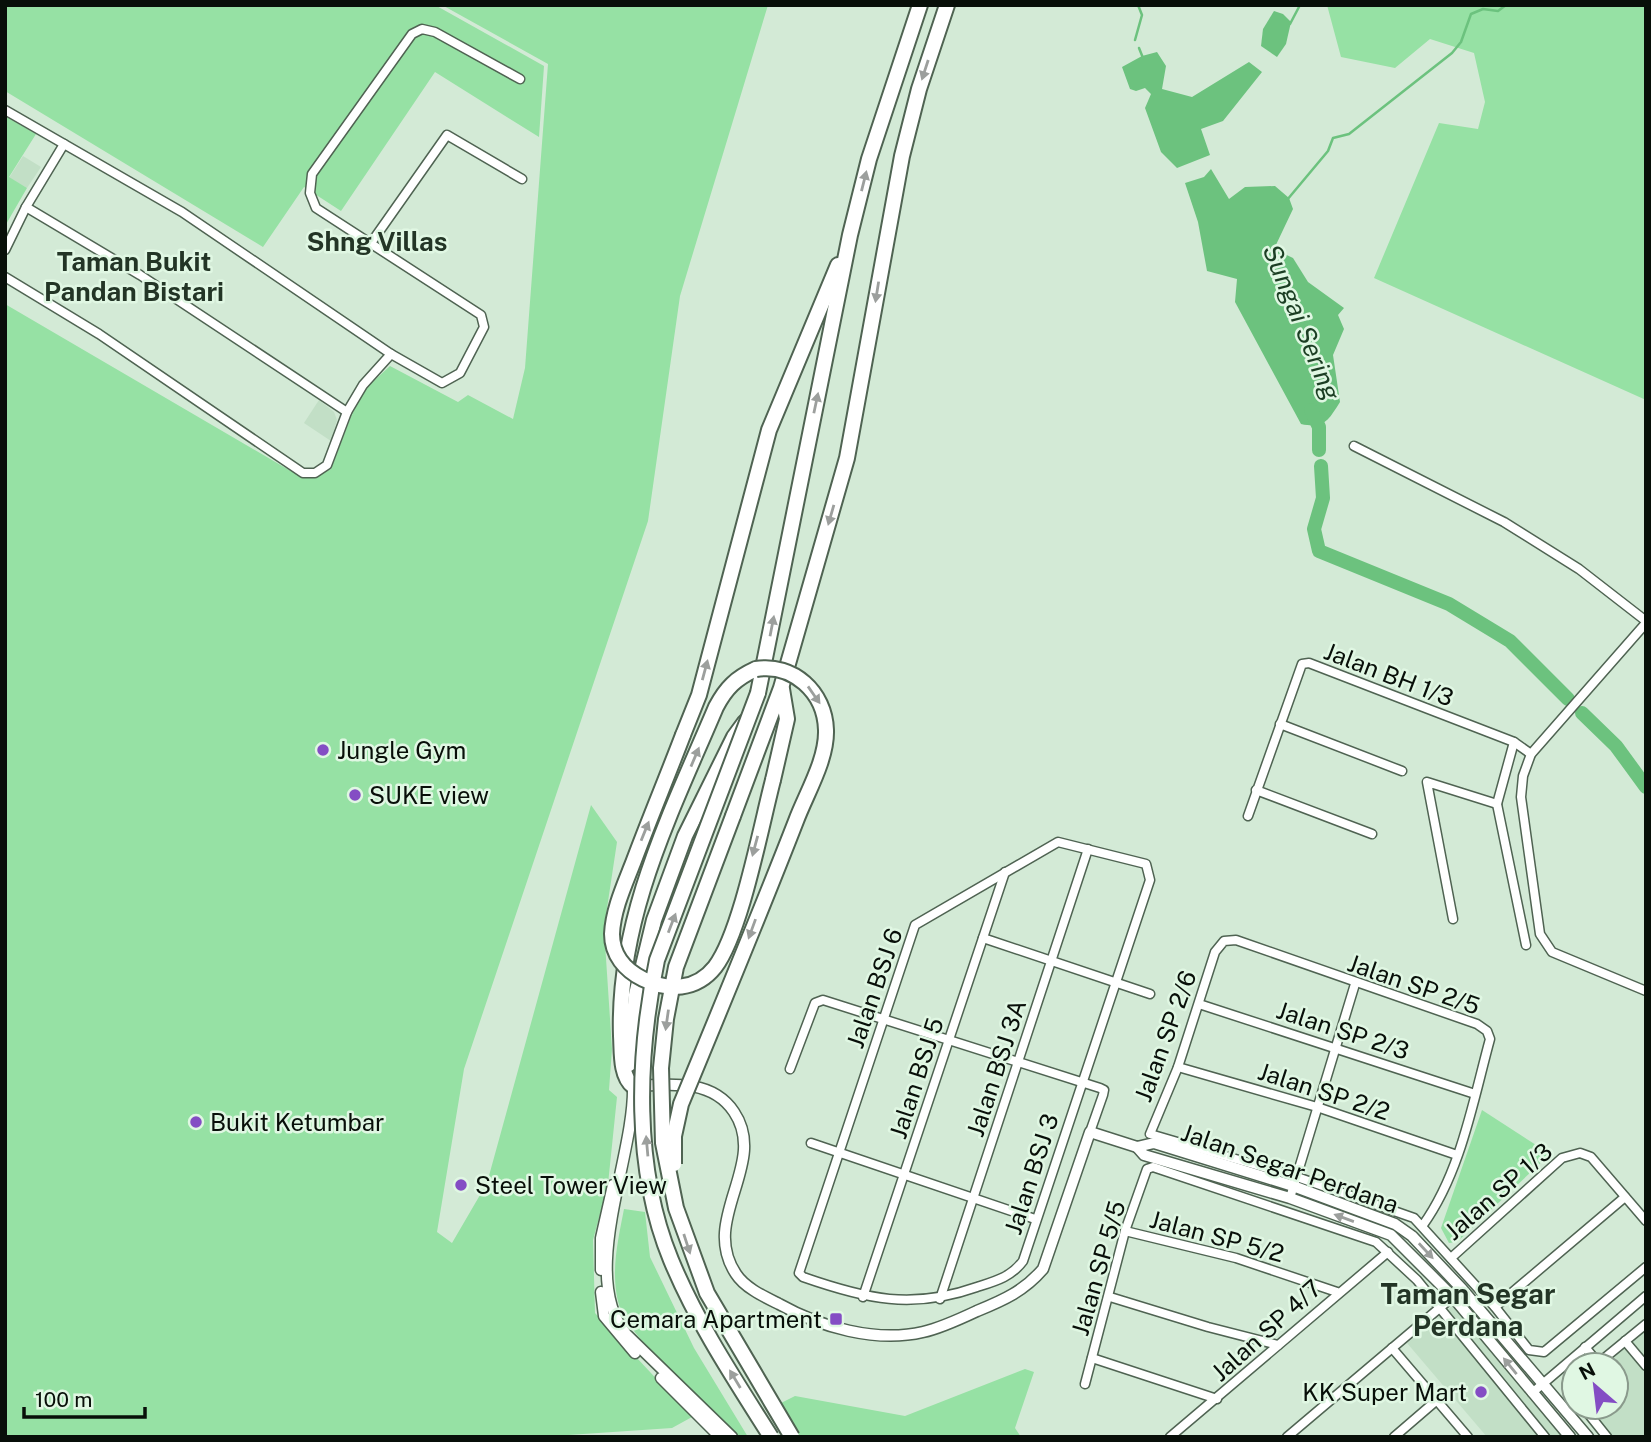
<svg xmlns="http://www.w3.org/2000/svg" width="1651" height="1442" font-family="'Public Sans',sans-serif">
	<style>
		.built { fill: #c2dfc6 }
		.green { fill: #96e1a4 }
		.water { fill: #6cc27e }
		.lines { fill: none; stroke-linecap: round; stroke-linejoin: round }
		.stream { stroke: #6cc27e; stroke-width: 2.5 }
		.river { stroke: #6cc27e; stroke-width: 14 }
		.minor-casing { stroke: #4f6352; stroke-width: 11 }
		.tertiary-casing { stroke: #4f6352; stroke-width: 13 }
		.motorway-casing { stroke: #4f6352; stroke-width: 18 }
		.minor { stroke: #fff; stroke-width: 8 }
		.tertiary { stroke: #fff; stroke-width: 10 }
		.motorway { stroke: #fff; stroke-width: 14 }
		.motorway-bridge-casing { stroke: #4f6352; stroke-width: 18; stroke-linecap: butt }
		.motorway-bridge { stroke: #fff; stroke-width: 14 }
		.oneway { fill: #9c9f9d }
		.poi-dot { fill: #844dc4; stroke: #e0f7e3; stroke-width: 2.5 }
		.labels { text-anchor: middle; dominant-baseline: central; stroke-width: 5; stroke-linejoin: round; paint-order: stroke }
		.street-label { font-size: 24px; fill: #080f09; stroke: #e0f7e3 }
		.poi-label { font-size: 24px; fill: #080f09; stroke: #e0f7e3; text-anchor: start }
		.neighbourhood-label { font-size: 26px; font-weight: bold; fill: #233526; stroke: #e0f7e3 }
		.water-label { font-size: 26px; font-style: italic; fill: #1b3e23; stroke: #e0f7e3 }
		.quarter-label { font-size: 28px; font-weight: bold; fill: #233526; stroke: #e0f7e3 }
	</style>
	<rect width="100%" height="100%" fill="#d3ead6"/>
	<g class="built">
		<polygon points="23,156 41,167 27,188 9,178"/>
		<polygon points="319,400 334,412 337,420 331,441 304,423"/>
		<polygon points="1452,1306 1564,1437 1487,1437 1407,1343"/>
		<polygon points="1646,1329 1646,1437 1600,1437 1575,1407 1616,1407 1616,1365 1603,1365"/>
	</g>
	<g class="green">
		<polygon points="5,5 435,5 544,66 539,137 435,72 341,211 304,187 263,247 5,91"/>
		<polygon points="442,5 768,5 680,296 648,521 464,1069 437,1232 452,1243 487,1183 591,805 617,842 604,928 612,1049 609,1090 617,1097 608,1184 593,1240 595,1313 692,1417 672,1428 539,1437 5,1437 5,304 301,477 313,478 331,469 352,414 366,388 390,366 458,402 468,395 513,419 525,368 548,64"/>
		<polygon points="1327,5 1646,5 1646,400 1374,278 1439,123 1478,129 1485,102 1474,53 1430,39 1395,68 1341,57"/>
		<polygon points="5,116 36,134 9,177 27,188 5,226"/>
		<polygon points="1482,1110 1550,1154 1457,1242 1449,1243 1441,1228"/>
		<path d="M624,1209L645,1212L650,1257L694,1348L748,1437H739C710,1408 630,1340 619,1305C610,1274 618,1240 624,1209Z"/>
		<polygon points="1025,1369 1034,1372 1015,1428 1021,1437 800,1437 781,1403 795,1396 905,1416"/>
	</g>
	<g class="water">
		<polygon points="1274,11 1283,14 1291,22 1286,44 1277,57 1261,46 1263,29"/>
		<polygon points="1157,52 1166,66 1162,89 1192,97 1249,62 1262,72 1223,121 1201,129 1210,155 1177,168 1161,152 1145,108 1151,94 1145,88 1136,91 1130,89 1122,67 1142,56"/>
		<path d="M1211,169L1229,199L1245,187L1275,186L1289,198L1293,209L1274,249L1293,258L1308,282L1344,308L1338,315L1344,329L1333,355L1340,402C1328,421 1324,429 1301,424L1235,302L1237,279L1207,271L1198,222L1185,183L1204,177Z"/>
	</g>
	<g class="lines">
		<g class="stream">
			<polyline points="1290,24 1300,5"/>
			<polyline points="1135,40 1142,15 1138,5"/>
			<polyline points="1139,48 1143,58"/>
			<polyline points="1287,200 1328,151 1333,138 1349,134 1452,53 1461,42 1471,14 1483,9 1498,11 1506,5"/>
		</g>
		<g class="river">
			<polyline points="1311,410 1319,427 1319,450"/>
			<polyline points="1321,466 1323,498 1314,529 1319,551 1449,604 1510,641 1568,699"/>
			<polyline points="1582,713 1616,746 1646,787"/>
		</g>
		<defs>
			<g id="minor">
				<polyline points="5,110 182,212 391,354 442,383 460,373 484,327 481,315 316,208 310,193 312,174 412,34 422,29 435,32 520,79"/>
				<polyline points="26,207 140,275 347,412"/>
				<polyline points="371,243 447,135 522,179"/>
				<polyline points="5,250 26,207 64,144"/>
				<polyline points="5,277 99,334 303,473 315,473 327,465 347,412 363,385 391,354"/>
				<polyline points="1354,446 1504,522 1579,569 1646,621"/>
				<polyline points="1646,623 1531,754 1523,776 1521,797 1540,934 1552,952 1646,991"/>
				<polyline points="1280,724 1402,771"/>
				<polyline points="1514,742 1497,804 1526,945"/>
				<polyline points="1256,790 1372,834"/>
				<polyline points="1248,816 1302,664 1309,663 1514,742 1531,754"/>
				<path d="M1058,842L1146,864L1150,880L1023,1261C1011,1277 996,1281 977,1287C912,1310 866,1299 803,1277L799,1273L915,925Z"/>
				<polyline points="1453,919 1427,782 1497,804"/>
				<polyline points="983,938 1150,994"/>
				<polyline points="1199,1004 1475,1094"/>
				<polyline points="1178,1067 1317,1107 1457,1155"/>
				<polyline points="790,1069 815,1003 823,1000 1100,1088 1104,1090 1103,1095 1090,1132"/>
				<polyline points="811,1143 1035,1219"/>
				<polyline points="1290,1198 1355,984"/>
				<path d="M1423,1225C1461,1172 1473,1101 1490,1039L1487,1031L1477,1024L1236,940L1224,941L1215,952L1178,1067L1150,1134L1297,1177L1414,1218L1495,1307L1529,1350L1544,1352L1646,1267"/>
				<polyline points="1125,1231 1236,1258 1337,1292"/>
				<polyline points="1451,1258 1562,1158 1580,1153 1591,1157 1646,1221"/>
				<polyline points="863,1297 1005,872"/>
				<polyline points="1110,1297 1208,1327 1278,1345"/>
				<polyline points="940,1299 1088,849"/>
				<polyline points="1495,1307 1625,1197"/>
				<polyline points="1625,1341 1646,1366"/>
				<polyline points="1585,1347 1598,1363"/>
				<polyline points="1392,1348 1468,1437"/>
				<polyline points="1092,1358 1217,1399"/>
				<polyline points="1596,1365 1646,1324"/>
				<polyline points="1085,1384 1125,1231 1147,1169 1153,1167 1376,1242 1417,1280 1545,1437"/>
				<polyline points="1574,1384 1571,1386 1574,1396"/>
				<polyline points="1532,1393 1646,1296"/>
				<polyline points="1583,1407 1607,1437"/>
				<polyline points="1170,1437 1388,1252"/>
				<polyline points="1287,1437 1462,1289"/>
				<polyline points="1394,1437 1437,1400"/>
			</g>
			<g id="tertiary">
				<path d="M633,1086C635,1157 578,1275 626,1334L732,1437"/>
				<path d="M637,1086C671,1084 712,1079 734,1112C769,1164 699,1219 736,1274C745,1288 765,1297 779,1304C820,1327 876,1343 923,1332C941,1328 960,1319 977,1311C1004,1300 1024,1291 1043,1269L1090,1132L1137,1147L1154,1143L1293,1186L1395,1224L1412,1236L1462,1289L1588,1437"/>
				<polyline points="1137,1147 1144,1155 1290,1198 1391,1235 1453,1297 1570,1437"/>
				<polyline points="601,1270 601,1238 613,1185"/>
				<polyline points="601,1292 604,1316 635,1353"/>
				<polyline points="661,1378 720,1437"/>
			</g>
			<g id="motorway">
				<polyline points="758,693 850,235 869,159 920,5"/>
				<polyline points="683,735 699,695 769,430 838,265"/>
				<polyline points="773,780 787,719 782,689"/>
				<polyline points="733,816 781,688 847,458 902,156 919,89 947,5"/>
				<polyline points="629,1064 636,995 654,920 685,836 734,737 745,722"/>
				<path d="M633,1086C620,1076 622,1051 621,1036C617,918 671,813 716,707C726,688 736,678 756,669"/>
			</g>
		</defs>
		<use href="#minor" class="minor-casing"/>
		<use href="#tertiary" class="tertiary-casing"/>
		<use href="#motorway" class="motorway-casing"/>
		<use href="#minor" class="minor"/>
		<use href="#tertiary" class="tertiary"/>
		<use href="#motorway" class="motorway"/>
		<defs>
			<g id="motorway-bridge">
				<path d="M758,693L657,960C637,1056 633,1168 671,1260C697,1323 735,1380 771,1437"/>
				<path d="M683,735C667,777 649,820 633,863C624,886 613,910 612,934C612,955 625,970 643,979C668,991 696,991 715,967C741,933 761,826 773,780"/>
				<polyline points="733,816 676,967 666,1019 661,1068 663,1143 676,1208 707,1293 792,1437"/>
				<path d="M674,1164V1136L681,1104C720,1010 759,916 796,821C806,794 827,760 826,730C825,692 793,663 756,669"/>
			</g>
		</defs>
		<use href="#motorway-bridge" class="motorway-bridge-casing"/>
		<use href="#motorway-bridge" class="motorway-bridge"/>
	</g>
	<defs><path id="oneway-solid" d="M-6-.8H1V-3.2L6.5 0L1 3.2V.8H-6Z" transform="scale(1.75)"/></defs>
	<g class="oneway">
		<use href="#oneway-solid" transform="translate(925 70) rotate(108)"/>
		<use href="#oneway-solid" transform="translate(864 181) rotate(-76)"/>
		<use href="#oneway-solid" transform="translate(877 292) rotate(99)"/>
		<use href="#oneway-solid" transform="translate(816 403) rotate(-78)"/>
		<use href="#oneway-solid" transform="translate(831 515) rotate(106)"/>
		<use href="#oneway-solid" transform="translate(772 626) rotate(-79)"/>
		<use href="#oneway-solid" transform="translate(705 670) rotate(-75)"/>
		<use href="#oneway-solid" transform="translate(814 695) rotate(55)"/>
		<use href="#oneway-solid" transform="translate(695 757) rotate(-67)"/>
		<use href="#oneway-solid" transform="translate(645 831) rotate(-68)"/>
		<use href="#oneway-solid" transform="translate(755 846) rotate(105)"/>
		<use href="#oneway-solid" transform="translate(672 923) rotate(-69)"/>
		<use href="#oneway-solid" transform="translate(752 929) rotate(110)"/>
		<use href="#oneway-solid" transform="translate(667 1020) rotate(98)"/>
		<use href="#oneway-solid" transform="translate(647 1146) rotate(-95)"/>
		<use href="#oneway-solid" transform="translate(1344 1218) rotate(-160)"/>
		<use href="#oneway-solid" transform="translate(687 1244) rotate(72)"/>
		<use href="#oneway-solid" transform="translate(1426 1251) rotate(47)"/>
		<use href="#oneway-solid" transform="translate(1510 1366) rotate(-129)"/>
		<use href="#oneway-solid" transform="translate(735 1379) rotate(-121)"/>
	</g>
	<g class="poi-dot">
		<circle cx="323" cy="750" r="7"/>
		<circle cx="355" cy="795" r="7"/>
		<circle cx="196" cy="1122" r="7"/>
		<circle cx="461" cy="1185" r="7"/>
		<rect x="829" y="1312" width="14" height="14" rx="3.5"/>
		<circle cx="1481" cy="1392" r="7"/>
	</g>
	<g class="labels">
		<g class="street-label">
			<text transform="translate(1389 674) rotate(21)">Jalan BH 1/3</text>
			<text transform="translate(1414 984) rotate(19)">Jalan SP 2/5</text>
			<text transform="translate(874 988) rotate(-71)">Jalan BSJ 6</text>
			<text transform="translate(1343 1030) rotate(18)">Jalan SP 2/3</text>
			<text transform="translate(1165 1036) rotate(-70)">Jalan SP 2/6</text>
			<text transform="translate(996 1068) rotate(-72)">Jalan BSJ 3A</text>
			<text transform="translate(916 1078) rotate(-72)">Jalan BSJ 5</text>
			<text transform="translate(1324 1091) rotate(18)">Jalan SP 2/2</text>
			<text transform="translate(1290 1168) rotate(19)">Jalan Segar Perdana</text>
			<text transform="translate(1031 1174) rotate(-72)">Jalan BSJ 3</text>
			<text transform="translate(1498 1191) rotate(-41)">Jalan SP 1/3</text>
			<text transform="translate(1217 1236) rotate(15)">Jalan SP 5/2</text>
			<text transform="translate(1098 1268) rotate(-74)">Jalan SP 5/5</text>
			<text transform="translate(1266 1330) rotate(-42)">Jalan SP 4/7</text>
		</g>
		<g class="poi-label">
			<text x="337" y="750">Jungle Gym</text>
			<text x="369" y="795">SUKE view</text>
			<text x="210" y="1122">Bukit Ketumbar</text>
			<text x="475" y="1185">Steel Tower View</text>
			<text x="822" y="1319" text-anchor="end">Cemara Apartment</text>
			<text x="1467" y="1392" text-anchor="end">KK Super Mart</text>
		</g>
		<g class="neighbourhood-label">
			<text x="377" y="241">Shng Villas</text>
			<text x="134" y="261">Taman Bukit<tspan x="134" dy="30">Pandan Bistari</tspan></text>
		</g>
		<g class="water-label">
			<text transform="translate(1302 322) rotate(68)">Sungai Sering</text>
		</g>
		<g class="quarter-label">
			<text x="1468" y="1293">Taman Segar<tspan x="1468" dy="32">Perdana</tspan></text>
		</g>
	</g>
	<rect width="1651" height="1442" fill="none" stroke="#080f09" stroke-width="14"/>
	<g transform="translate(1595 1386) rotate(332)"><circle r="33" fill="#e0f7e3" stroke="#8a9a8c" stroke-width="2"/>
	<path d="M0-5L12 26L0 18L-12 26Z" fill="#844dc4"/>
	<text y="-10" font-size="19" font-weight="bold" text-anchor="middle" fill="#080f09">N</text>
	</g>
	<path d="M24 1407v10h121v-10" fill="none" stroke="#080f09" stroke-width="3.5"/>
	<text x="35" y="1407" font-size="21" fill="#080f09" stroke="#e0f7e3" stroke-width="5" paint-order="stroke">100 m</text>
</svg>
